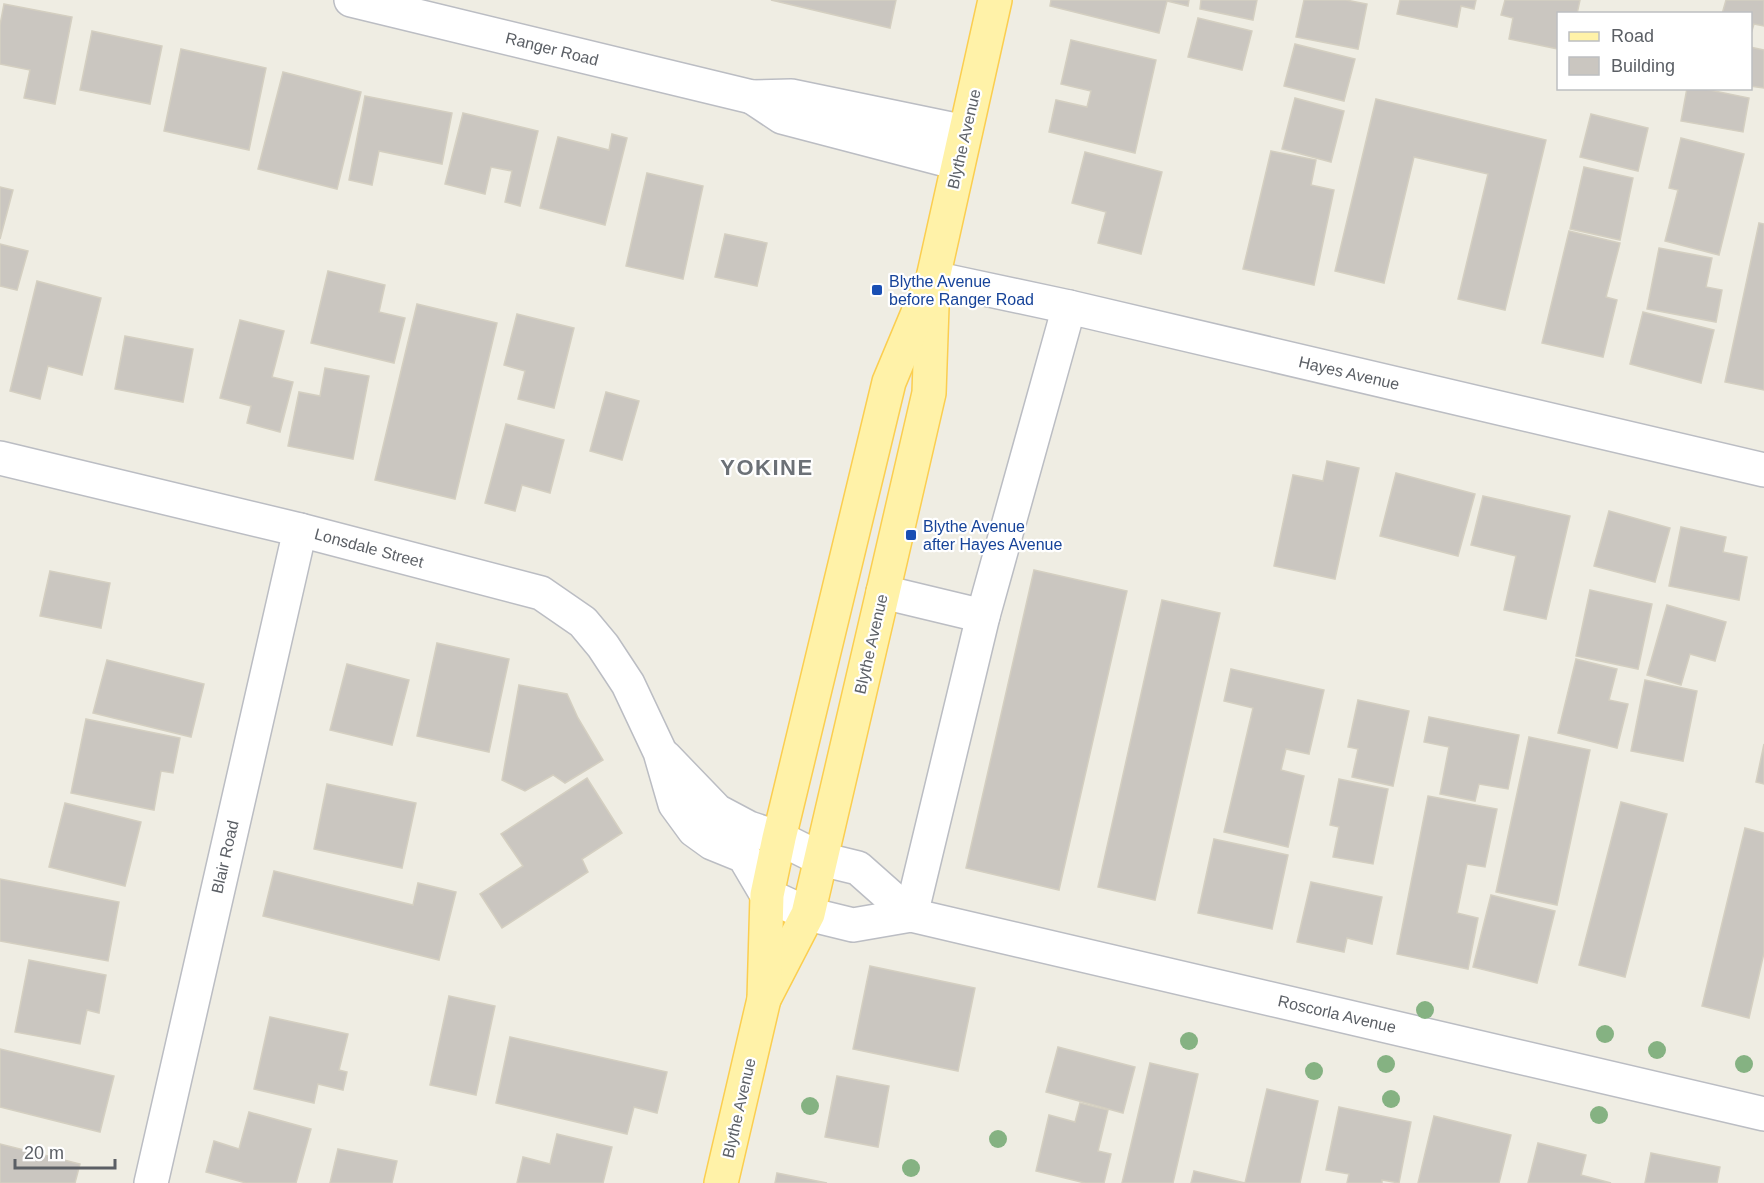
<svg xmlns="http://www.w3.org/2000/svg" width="1764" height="1183" font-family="Helvetica,sans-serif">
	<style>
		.building { fill: #cac6c0; stroke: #d4cfc1; stroke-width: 1.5 }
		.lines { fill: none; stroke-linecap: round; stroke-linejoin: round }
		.minor-casing { stroke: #bbbdc3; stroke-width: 36 }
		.major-casing { stroke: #fbce50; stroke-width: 36 }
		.minor { stroke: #fff; stroke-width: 33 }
		.major { stroke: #fff2a8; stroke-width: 33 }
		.tree { fill: #85b282 }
		.transit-dot { fill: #1a4fb4; stroke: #fff; stroke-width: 2 }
		.labels { text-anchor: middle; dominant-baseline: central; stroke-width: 4.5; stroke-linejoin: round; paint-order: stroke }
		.street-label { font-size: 16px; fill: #5b5f65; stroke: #fff }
		.transit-label { font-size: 16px; fill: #164399; stroke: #fff; text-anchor: start }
		.district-label { font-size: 22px; font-weight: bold; letter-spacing: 1.5px; fill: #6c7177; stroke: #fff }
	</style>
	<rect width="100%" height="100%" fill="#efede3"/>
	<g class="building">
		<polygon points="771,0 896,0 890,28"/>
		<polygon points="1051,0 1189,0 1188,6 1167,1 1159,33 1050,6"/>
		<polygon points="1201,0 1257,0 1253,20 1200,9"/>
		<polygon points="1304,0 1346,0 1367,4 1358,49 1296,37"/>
		<polygon points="1400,0 1476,0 1474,9 1461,6 1457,27 1397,14"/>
		<polygon points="1505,0 1580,0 1577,14 1558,14 1558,49 1509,39 1513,18 1501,15"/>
		<polygon points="1726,0 1764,0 1764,26 1754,24 1750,37 1750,14 1722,14"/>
		<polygon points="4,4 72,17 55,104 24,98 30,70 0,64 0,25"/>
		<polygon points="1198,18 1252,31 1242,70 1188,57"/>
		<polygon points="92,31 162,46 150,104 80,90"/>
		<polygon points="1071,40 1156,60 1135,153 1049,132 1056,100 1087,107 1091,91 1061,84"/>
		<polygon points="1295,44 1355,59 1344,101 1284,86"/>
		<polygon points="1750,47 1764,50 1764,88 1750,86"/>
		<polygon points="181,49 266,68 249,150 164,131"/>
		<polygon points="283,72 361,92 337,189 258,169"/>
		<polygon points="1687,88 1700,88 1749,98 1743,132 1681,121"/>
		<polygon points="365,96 452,113 442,164 379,151 372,185 349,180"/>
		<polygon points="1295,98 1344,111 1331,162 1282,149"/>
		<polygon points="1376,99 1546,140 1505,310 1458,299 1488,174 1414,157 1384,283 1335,271"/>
		<polygon points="463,113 538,131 520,206 505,202 512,171 491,167 485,194 445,184"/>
		<polygon points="1591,114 1648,128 1638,171 1580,157"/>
		<polygon points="612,134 627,138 605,225 540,208 558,137 609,150"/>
		<polygon points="1681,138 1744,154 1719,255 1665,241 1678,190 1669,188"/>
		<polygon points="1271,151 1316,160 1311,185 1334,190 1314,285 1243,269"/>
		<polygon points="1085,152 1162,172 1141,254 1098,243 1106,212 1072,203"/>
		<polygon points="1584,167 1633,178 1620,240 1570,229"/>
		<polygon points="647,173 703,186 683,279 626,266"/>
		<polygon points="0,187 13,190 0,239"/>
		<polygon points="1759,223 1764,224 1764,390 1725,382"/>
		<polygon points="1569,231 1620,243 1606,297 1617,300 1603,357 1542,343"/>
		<polygon points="725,234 767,243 757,286 715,277"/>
		<polygon points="0,244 28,251 17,290 0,286"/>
		<polygon points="1659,248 1712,258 1706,287 1722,290 1716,322 1647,309"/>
		<polygon points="328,271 385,285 379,312 405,318 394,363 311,343"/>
		<polygon points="37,281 101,298 82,375 48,366 40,399 10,391"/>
		<polygon points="417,304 497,323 455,499 375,480"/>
		<polygon points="1643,312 1714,330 1701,383 1630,364"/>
		<polygon points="517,314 574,328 554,408 518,399 525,371 504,365"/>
		<polygon points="240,320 284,331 272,377 293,382 280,432 247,423 251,406 220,398"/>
		<polygon points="125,336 193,349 183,402 115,389"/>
		<polygon points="325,368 369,376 353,459 288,446 299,392 320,396"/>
		<polygon points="606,392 639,401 622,460 590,451"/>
		<polygon points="506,424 564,440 550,493 522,485 515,511 485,503"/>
		<polygon points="1327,461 1359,468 1335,579 1274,566 1293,475 1323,481"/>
		<polygon points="1396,473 1475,494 1458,556 1380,536"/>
		<polygon points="1483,496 1570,516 1546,619 1504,610 1516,556 1471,545"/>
		<polygon points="1609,511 1670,528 1655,582 1594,566"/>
		<polygon points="1681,527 1726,537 1723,552 1747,557 1739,600 1669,586"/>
		<polygon points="1034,570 1127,591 1059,890 966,868"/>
		<polygon points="50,571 110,583 101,628 40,616"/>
		<polygon points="1590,590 1652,604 1638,669 1576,656"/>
		<polygon points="1162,600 1220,613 1155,900 1098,887"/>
		<polygon points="1667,605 1726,622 1715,661 1690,654 1681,685 1647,675"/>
		<polygon points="437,643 509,659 489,752 417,736"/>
		<polygon points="1576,659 1617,669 1609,700 1628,704 1617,748 1558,733"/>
		<polygon points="107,660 204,684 191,737 93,713"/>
		<polygon points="347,664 409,680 392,745 330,730"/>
		<polygon points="1231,669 1324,690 1309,754 1286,749 1281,770 1304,776 1288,847 1224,832 1253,708 1224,701"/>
		<polygon points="1645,680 1697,691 1683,761 1631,751"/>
		<polygon points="519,685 567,694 578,718 603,760 565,783 553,775 525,791 502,780"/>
		<polygon points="1358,700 1409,711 1393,786 1352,777 1358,749 1348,747"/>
		<polygon points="1429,717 1519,735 1508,789 1479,784 1475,801 1440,794 1449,747 1424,742"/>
		<polygon points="86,719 180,738 173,773 161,771 154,810 71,793"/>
		<polygon points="1529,737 1590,750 1557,905 1496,892"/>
		<polygon points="1764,744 1764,784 1756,782"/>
		<polygon points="587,778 622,833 582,859 588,872 502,928 480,894 523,866 501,834"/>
		<polygon points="1339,779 1388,789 1373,864 1333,857 1339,827 1330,825"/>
		<polygon points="327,784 416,803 402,868 314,849"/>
		<polygon points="1428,796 1497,809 1485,867 1467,864 1457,913 1478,918 1468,969 1397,954"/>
		<polygon points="1621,802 1667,814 1625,977 1579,965"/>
		<polygon points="65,803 141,822 125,886 49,867"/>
		<polygon points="1745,828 1764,833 1764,953 1749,1018 1702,1006"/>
		<polygon points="1214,839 1288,855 1272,929 1198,913"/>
		<polygon points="274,871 413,905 418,883 456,892 439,960 263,916"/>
		<polygon points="0,879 119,902 108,961 0,941"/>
		<polygon points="1311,882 1382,897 1372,944 1347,938 1344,952 1297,942"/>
		<polygon points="1491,895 1555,911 1537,983 1473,967"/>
		<polygon points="29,960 106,975 99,1013 87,1010 80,1044 15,1032"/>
		<polygon points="870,966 975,988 958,1071 853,1049"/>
		<polygon points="449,996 495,1006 476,1095 430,1085"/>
		<polygon points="270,1017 348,1034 339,1070 347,1072 343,1090 318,1084 314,1103 254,1089"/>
		<polygon points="510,1037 667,1072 657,1113 634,1107 627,1134 496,1103"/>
		<polygon points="1058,1047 1135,1067 1123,1113 1046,1092"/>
		<polygon points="0,1049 114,1076 100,1132 0,1107"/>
		<polygon points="1150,1063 1198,1074 1173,1183 1122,1183"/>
		<polygon points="837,1076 889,1086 878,1147 825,1137"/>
		<polygon points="1267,1089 1318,1101 1300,1183 1245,1183"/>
		<polygon points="1080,1103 1108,1110 1098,1151 1111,1154 1104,1183 1085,1183 1036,1171 1049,1115 1075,1122"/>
		<polygon points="1339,1107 1411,1122 1399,1183 1382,1180 1382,1183 1347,1183 1349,1174 1326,1170"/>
		<polygon points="249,1112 311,1129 296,1183 246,1183 206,1172 214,1141 239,1149"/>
		<polygon points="1434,1116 1511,1135 1499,1183 1418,1183"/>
		<polygon points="557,1134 612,1147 603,1183 517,1183 523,1157 550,1164"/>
		<polygon points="1538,1143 1586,1155 1581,1175 1611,1183 1528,1183"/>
		<polygon points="0,1144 80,1164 75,1183 0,1183"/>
		<polygon points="338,1149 397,1161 392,1183 330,1183"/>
		<polygon points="1651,1153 1720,1167 1717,1183 1645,1183"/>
		<polygon points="1194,1171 1245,1183 1191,1183"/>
		<polygon points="777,1173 827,1183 775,1183"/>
	</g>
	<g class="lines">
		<defs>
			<g id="minor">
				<polyline points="351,0 752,97 791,96 965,132"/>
				<polyline points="752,97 782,117 958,163"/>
				<polyline points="933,278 1069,307 1764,470"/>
				<polyline points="0,458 300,530 541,593 583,622 603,646 628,684 660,752 675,804 694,830 712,843 744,856 767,895 808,914 853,925 911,915 1764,1114"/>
				<polyline points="883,592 983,616"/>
				<polyline points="665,757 717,811 749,828 779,838 821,859 858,868 911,915"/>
				<polyline points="911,915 983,616 1069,307"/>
				<polyline points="151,1183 300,530"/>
			</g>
			<g id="major">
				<polyline points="764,999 808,914 883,592 929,393 933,278 995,0"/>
				<polyline points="721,1183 764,999 767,895 779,838 889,382 925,296"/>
			</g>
		</defs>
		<use href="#minor" class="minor-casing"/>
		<use href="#major" class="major-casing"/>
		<use href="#minor" class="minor"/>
		<use href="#major" class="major"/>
	</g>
	<g class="tree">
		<circle cx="1425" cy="1010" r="9"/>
		<circle cx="1605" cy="1034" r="9"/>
		<circle cx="1189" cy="1041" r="9"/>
		<circle cx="1657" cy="1050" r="9"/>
		<circle cx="1386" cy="1064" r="9"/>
		<circle cx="1744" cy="1064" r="9"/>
		<circle cx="1314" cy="1071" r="9"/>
		<circle cx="1391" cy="1099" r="9"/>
		<circle cx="810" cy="1106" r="9"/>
		<circle cx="1599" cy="1115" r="9"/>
		<circle cx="998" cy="1139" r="9"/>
		<circle cx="911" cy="1168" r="9"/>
	</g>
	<g class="transit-dot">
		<rect x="871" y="284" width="12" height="12" rx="3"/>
		<rect x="905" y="529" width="12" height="12" rx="3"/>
	</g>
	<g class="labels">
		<g class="street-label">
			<text transform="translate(552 49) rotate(14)">Ranger Road</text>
			<text transform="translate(964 139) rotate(-77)">Blythe Avenue</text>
			<text transform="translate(1349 373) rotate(13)">Hayes Avenue</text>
			<text transform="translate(369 548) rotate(15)">Lonsdale Street</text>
			<text transform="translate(871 644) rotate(-77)">Blythe Avenue</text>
			<text transform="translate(225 857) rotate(-77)">Blair Road</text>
			<text transform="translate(1337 1014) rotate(13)">Roscorla Avenue</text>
			<text transform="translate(739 1108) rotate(-77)">Blythe Avenue</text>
		</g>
		<g class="transit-label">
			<text x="889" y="281">Blythe Avenue<tspan x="889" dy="18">before Ranger Road</tspan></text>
			<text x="923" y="526">Blythe Avenue<tspan x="923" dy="18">after Hayes Avenue</tspan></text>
		</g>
		<g class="district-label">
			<text x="767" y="467">YOKINE</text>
		</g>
	</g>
	<rect x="1557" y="12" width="195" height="78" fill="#ffffff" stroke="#bdbfc1" stroke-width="1.5"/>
	<rect x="1569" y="32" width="30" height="9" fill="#fff2a8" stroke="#bdbfc1" stroke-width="1.5"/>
	<text x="1611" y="42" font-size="18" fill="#5b5f65">Road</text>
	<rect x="1569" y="57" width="30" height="18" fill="#cac6c0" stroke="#bdbfc1" stroke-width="1.5"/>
	<text x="1611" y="72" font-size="18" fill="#5b5f65">Building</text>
	<path d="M15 1159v9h100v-9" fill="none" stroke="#5b5f65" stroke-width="3"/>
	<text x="24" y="1159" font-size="18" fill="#5b5f65" stroke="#ffffff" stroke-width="4.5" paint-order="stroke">20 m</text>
</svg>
